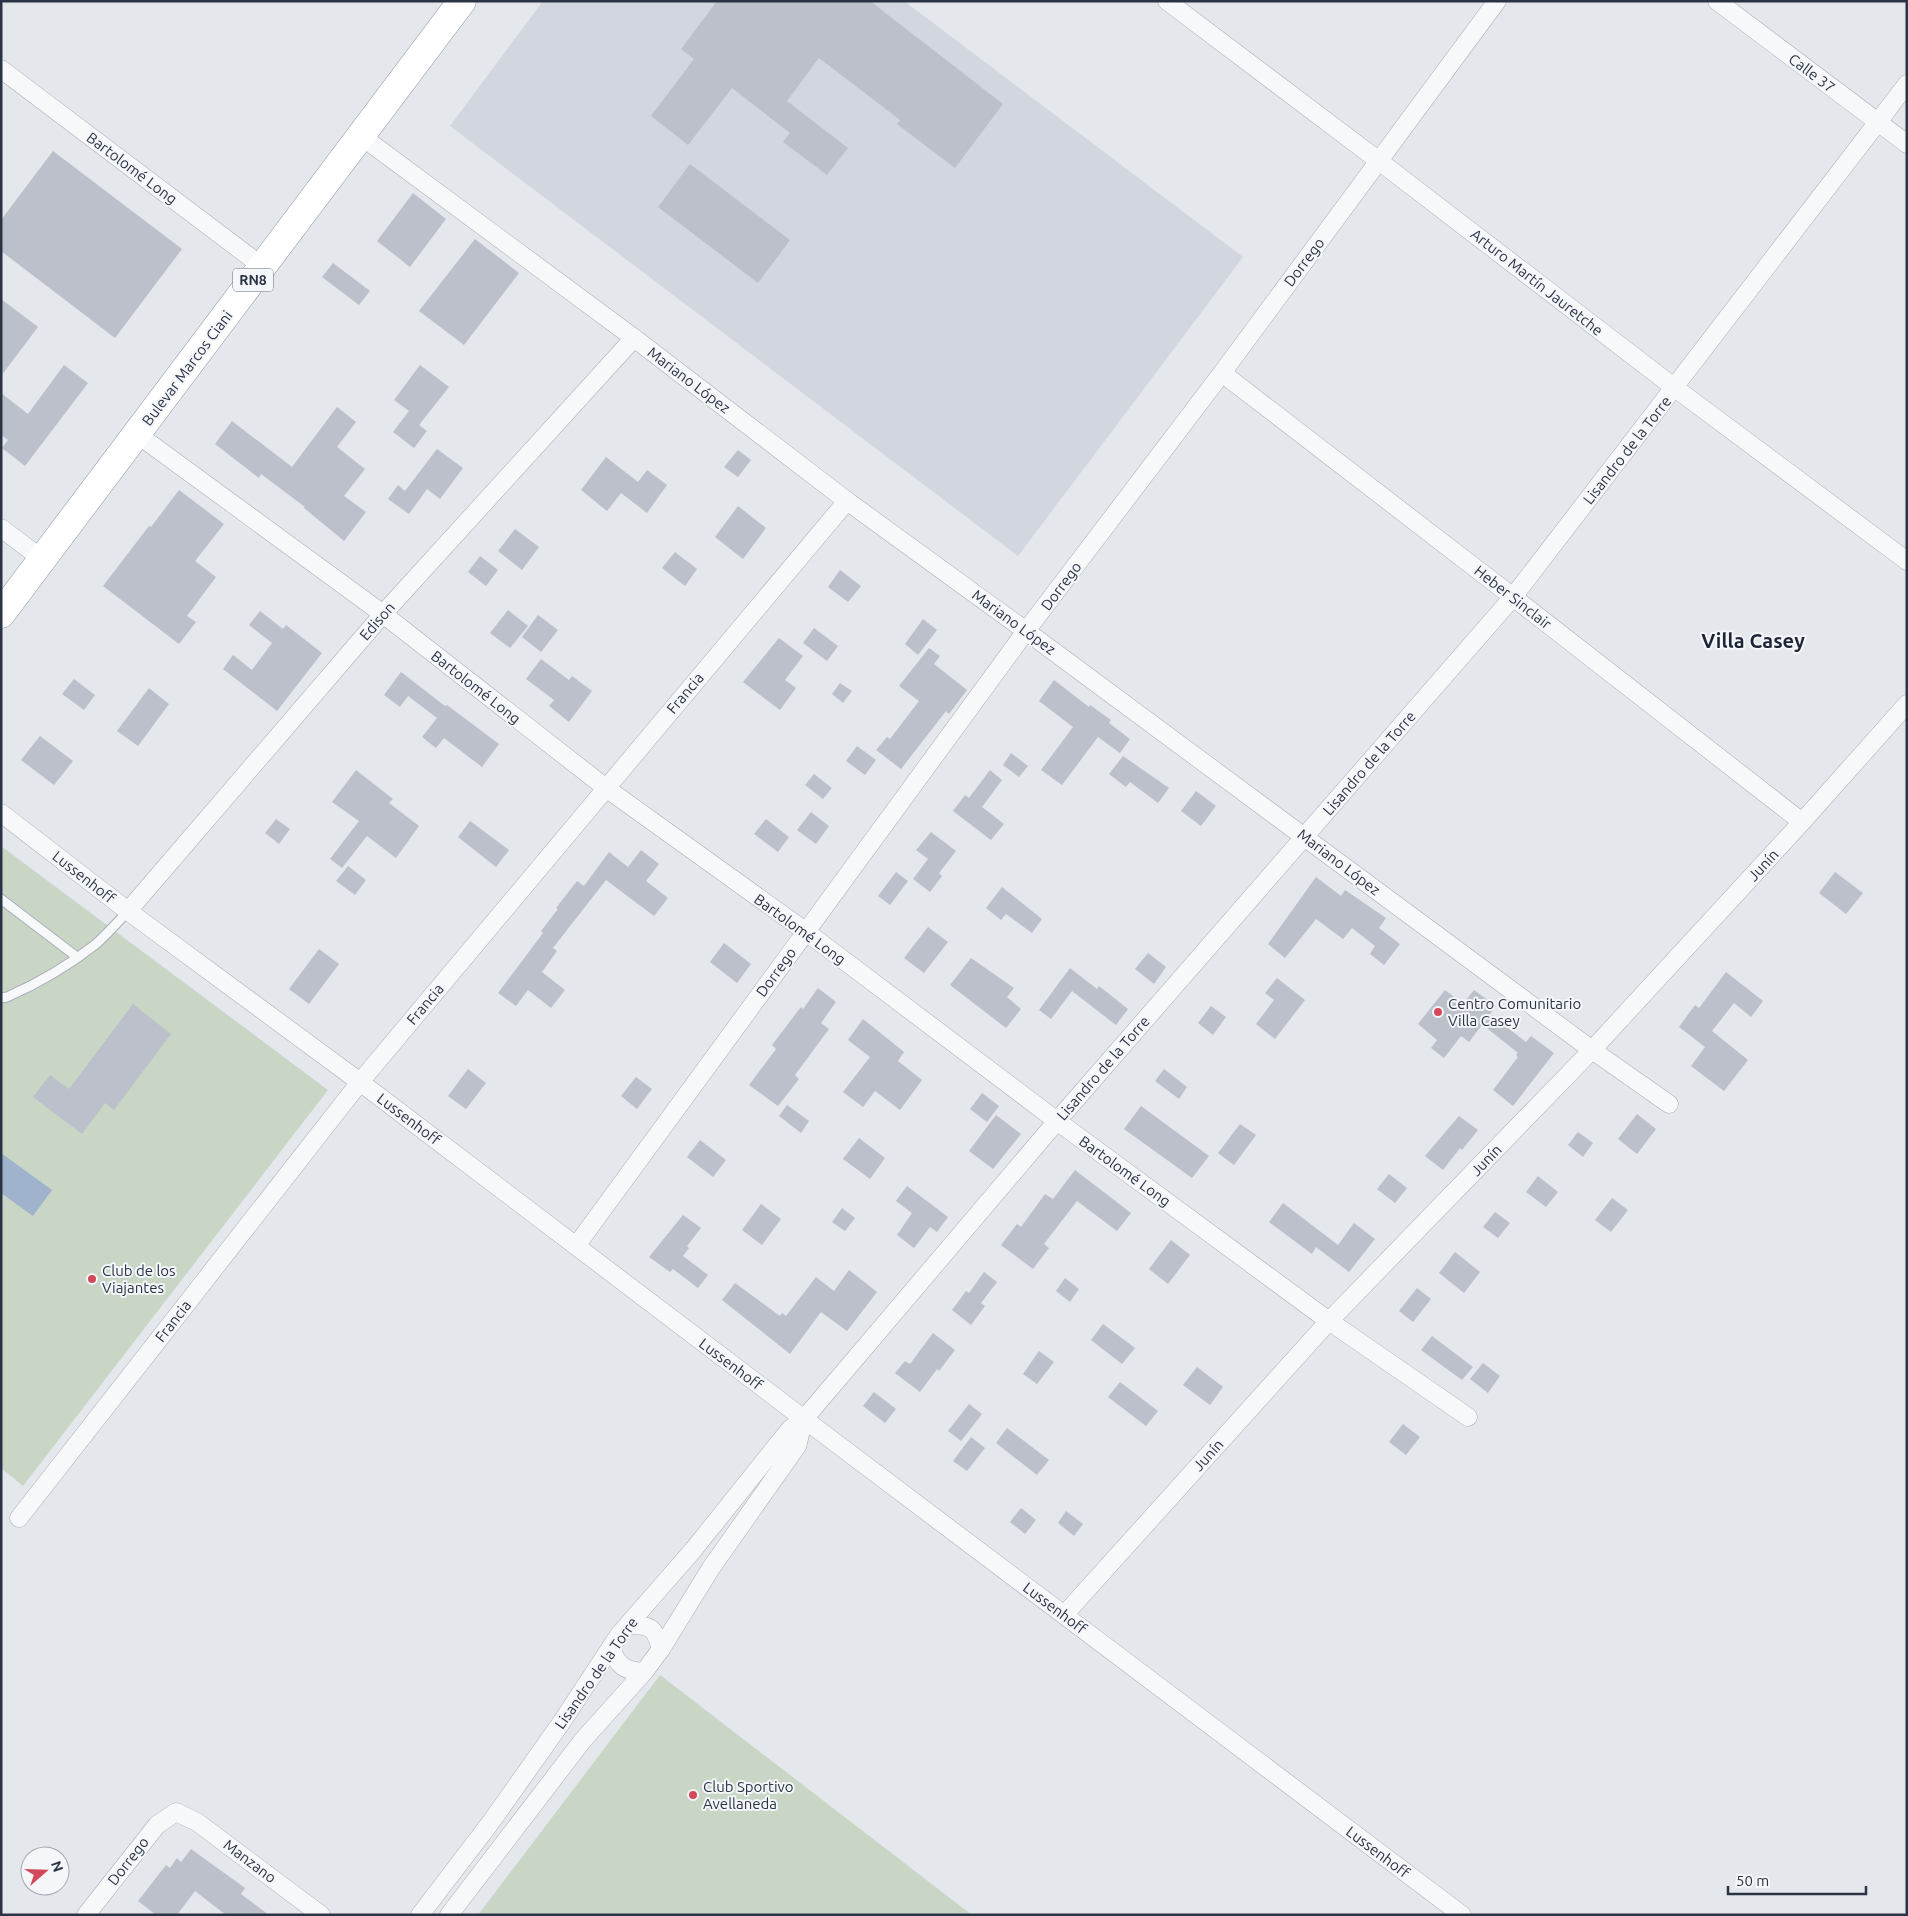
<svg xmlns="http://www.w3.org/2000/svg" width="1908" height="1916" font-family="Ubuntu,sans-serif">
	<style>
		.built { fill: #d2d6de }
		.green { fill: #c9d6c5 }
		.water { fill: #9fb4cc }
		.building { fill: #bbc0ca }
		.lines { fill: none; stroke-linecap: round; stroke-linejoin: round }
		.service-casing { stroke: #a9aeb7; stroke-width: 11 }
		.minor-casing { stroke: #a9aeb7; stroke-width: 19 }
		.trunk-casing { stroke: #8b94a3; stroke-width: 29 }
		.service { stroke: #f7f8fa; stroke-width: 9 }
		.minor { stroke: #f7f8fa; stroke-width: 18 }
		.trunk { stroke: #fff; stroke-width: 28 }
		.poi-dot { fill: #d1495b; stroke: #f4f6f9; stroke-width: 2 }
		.labels { text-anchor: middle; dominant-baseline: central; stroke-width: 4; stroke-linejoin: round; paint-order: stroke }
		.shield { fill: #f4f6f9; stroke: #676e7b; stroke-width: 1 }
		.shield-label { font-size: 14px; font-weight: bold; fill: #2b3445 }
		.street-label { font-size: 15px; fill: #2b3445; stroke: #f4f6f9 }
		.poi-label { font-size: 15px; fill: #2b3445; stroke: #f4f6f9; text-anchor: start }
		.district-label { font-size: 20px; font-weight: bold; fill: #1d2536; stroke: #f4f6f9 }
	</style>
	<rect width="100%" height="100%" fill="#e4e7ec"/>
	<polygon class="built" points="543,1 904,1 1243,257 1018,556 450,126"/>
	<g class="green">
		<polygon points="1,846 328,1090 23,1486 1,1468"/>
		<polygon points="660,1675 972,1915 478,1915"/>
	</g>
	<polygon class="water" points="1,1153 52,1190 33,1216 1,1193"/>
	<g class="building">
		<polygon points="717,1 870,1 1003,104 955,168 897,124 900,120 819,58 787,101 848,148 827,175 783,142 790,133 732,88 688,145 651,116 694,59 681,49"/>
		<polygon points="53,151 182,249 115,338 1,251 1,220"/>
		<polygon points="690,164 790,240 758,283 658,207"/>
		<polygon points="413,193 446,219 410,267 377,241"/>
		<polygon points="475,239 519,273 464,345 419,311"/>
		<polygon points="333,263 370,291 359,305 322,277"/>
		<polygon points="1,299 38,327 1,376"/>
		<polygon points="64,365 88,383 25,466 2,448 8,440 1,435 1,393 28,414"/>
		<polygon points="420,365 449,387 419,425 427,431 414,448 393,432 409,411 394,400"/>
		<polygon points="337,407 356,422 337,447 365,469 344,496 366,512 344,541 304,508 305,507 261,474 259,478 215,444 232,421 292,467"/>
		<polygon points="437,449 463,468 440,499 427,489 409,514 388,499 398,485 405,491"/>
		<polygon points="738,450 751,460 738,477 724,467"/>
		<polygon points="606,457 638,482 647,470 667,485 647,513 621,493 607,511 581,490"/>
		<polygon points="179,490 224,524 195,561 216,577 187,616 196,622 179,644 103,586 149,526 151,527"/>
		<polygon points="738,506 766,528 743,559 715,537"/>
		<polygon points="515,529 539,547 522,570 498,551"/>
		<polygon points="675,552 697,569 685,586 662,568"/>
		<polygon points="480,556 498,570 486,586 468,572"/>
		<polygon points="840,570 861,586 848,602 828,587"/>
		<polygon points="508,610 528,626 510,648 490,633"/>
		<polygon points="260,611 283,629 286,625 322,653 277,711 223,669 233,655 252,670 272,643 249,625"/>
		<polygon points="538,615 558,630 541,652 522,637"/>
		<polygon points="923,619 937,630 918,655 905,644"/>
		<polygon points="814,628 838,646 827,661 803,643"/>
		<polygon points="779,638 803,656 785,680 796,688 780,710 743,682"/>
		<polygon points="929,648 940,656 934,664 967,690 949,714 946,711 901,769 876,750 887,737 890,739 919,701 899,686"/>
		<polygon points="541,659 569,680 572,676 592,691 569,722 549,706 554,700 526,679"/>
		<polygon points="401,672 445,706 447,705 499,744 482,767 444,738 436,748 422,737 437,718 408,696 400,707 384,695"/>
		<polygon points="74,679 95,695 84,710 62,694"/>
		<polygon points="1054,680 1089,707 1090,705 1111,720 1109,723 1130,739 1120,753 1098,737 1062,785 1041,770 1073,727 1039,701"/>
		<polygon points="840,683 852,691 843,703 832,694"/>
		<polygon points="149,688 169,704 138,746 117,731"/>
		<polygon points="40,736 73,761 54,785 21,760"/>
		<polygon points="857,746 876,760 865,775 846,761"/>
		<polygon points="1011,753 1028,766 1019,777 1003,765"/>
		<polygon points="1123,756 1169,788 1158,803 1130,782 1126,787 1109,774"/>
		<polygon points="356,770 393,799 389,803 419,826 396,858 367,836 342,868 330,859 359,821 332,802"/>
		<polygon points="990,770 1002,780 982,807 1004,824 991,840 953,811 965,795 969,798"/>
		<polygon points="814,774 832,788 823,799 805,785"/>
		<polygon points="1196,791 1216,806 1201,826 1181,811"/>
		<polygon points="811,812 829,826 816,844 797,830"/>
		<polygon points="276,819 290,829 279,844 265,833"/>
		<polygon points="766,819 789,837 778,852 754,834"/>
		<polygon points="470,821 509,850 496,867 458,837"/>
		<polygon points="931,832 956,851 939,873 942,876 930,892 913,879 928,859 916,850"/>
		<polygon points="641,850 659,864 646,881 668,898 654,916 606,880 553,948 557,951 542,972 565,990 551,1008 528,990 516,1006 498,993 543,933 541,931 558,909 556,908 577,881 584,886 609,852 628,867"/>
		<polygon points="348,866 366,880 355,895 336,881"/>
		<polygon points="896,872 908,881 890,905 878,896"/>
		<polygon points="1835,872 1863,893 1846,914 1819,893"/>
		<polygon points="1316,877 1341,896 1345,890 1386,918 1379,928 1400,944 1384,965 1370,954 1375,946 1352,928 1343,939 1316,919 1285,958 1268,944"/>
		<polygon points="1002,887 1042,919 1032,933 1006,914 1001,920 986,908"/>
		<polygon points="928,927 948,942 924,973 904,958"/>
		<polygon points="724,943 751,964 737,983 710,962"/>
		<polygon points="319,949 339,964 309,1004 289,989"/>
		<polygon points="1148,953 1166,967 1154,984 1135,969"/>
		<polygon points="971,958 1014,988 1007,997 1021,1009 1006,1028 950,985"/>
		<polygon points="1070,968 1097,989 1099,986 1128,1009 1116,1025 1072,991 1051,1019 1039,1010"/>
		<polygon points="1726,972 1763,1001 1751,1017 1734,1003 1712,1031 1748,1060 1724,1091 1691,1066 1705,1047 1679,1027 1695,1005 1699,1008"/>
		<polygon points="1277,978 1305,1000 1275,1039 1256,1024 1274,1000 1265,993"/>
		<polygon points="818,988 836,1002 821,1023 829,1029 795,1075 799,1079 778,1106 749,1085 776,1049 772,1045 801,1007 803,1009"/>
		<polygon points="1445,990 1463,1004 1474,990 1496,1006 1469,1042 1461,1036 1444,1058 1431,1048 1437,1040 1418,1024"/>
		<polygon points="133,1004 171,1034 114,1110 105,1103 82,1134 33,1097 50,1075 69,1089"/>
		<polygon points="1211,1006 1226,1017 1213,1035 1198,1023"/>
		<polygon points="1491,1015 1526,1042 1531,1036 1554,1053 1513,1106 1493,1090 1518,1057 1516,1055 1518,1053 1483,1025"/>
		<polygon points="863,1019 904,1052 898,1061 922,1080 900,1110 875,1091 863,1107 843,1092 870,1057 848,1040"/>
		<polygon points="468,1069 486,1083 466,1109 448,1096"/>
		<polygon points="1164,1069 1187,1087 1179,1099 1155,1081"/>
		<polygon points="636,1077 652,1089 637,1109 621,1096"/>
		<polygon points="982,1093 999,1106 987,1122 970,1109"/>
		<polygon points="787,1105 809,1121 801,1133 779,1116"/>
		<polygon points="1141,1106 1209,1156 1192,1178 1124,1129"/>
		<polygon points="1637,1114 1656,1129 1637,1154 1618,1139"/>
		<polygon points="996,1115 1021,1134 993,1169 969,1151"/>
		<polygon points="1459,1116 1478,1130 1462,1150 1460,1148 1443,1170 1425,1156"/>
		<polygon points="1240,1124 1256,1135 1234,1165 1218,1153"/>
		<polygon points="1578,1132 1593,1143 1583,1157 1568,1145"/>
		<polygon points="859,1138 885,1158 870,1179 843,1159"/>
		<polygon points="700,1140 726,1160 713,1177 687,1157"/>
		<polygon points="1075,1170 1131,1213 1117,1231 1077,1201 1044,1244 1049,1248 1033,1269 1001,1245 1017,1224 1021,1227 1045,1194 1053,1199"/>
		<polygon points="1389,1174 1407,1188 1395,1203 1377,1189"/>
		<polygon points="1538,1176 1558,1192 1546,1207 1526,1192"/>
		<polygon points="907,1186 948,1217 937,1232 930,1227 914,1248 897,1235 912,1213 896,1201"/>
		<polygon points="1612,1198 1628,1210 1611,1232 1595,1220"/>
		<polygon points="1283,1203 1338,1245 1354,1223 1375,1239 1349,1272 1316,1247 1312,1254 1269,1222"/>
		<polygon points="761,1204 781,1219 762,1245 742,1230"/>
		<polygon points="842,1208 855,1218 845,1231 832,1222"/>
		<polygon points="1495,1212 1510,1223 1498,1238 1483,1227"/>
		<polygon points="683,1215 701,1228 687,1246 689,1248 683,1256 708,1275 698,1288 673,1269 670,1272 649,1257"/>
		<polygon points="1171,1240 1190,1255 1168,1284 1149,1269"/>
		<polygon points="1455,1252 1480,1272 1464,1293 1439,1273"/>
		<polygon points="849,1270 877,1292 847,1331 821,1312 790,1354 722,1300 735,1283 780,1316 782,1313 786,1316 816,1277 834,1291"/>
		<polygon points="984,1272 997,1282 981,1303 985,1306 971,1325 952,1310 966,1291 969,1293"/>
		<polygon points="1065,1278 1079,1289 1070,1302 1056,1291"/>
		<polygon points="1417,1288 1431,1299 1413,1322 1399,1311"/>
		<polygon points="1103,1324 1135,1348 1122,1364 1091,1340"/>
		<polygon points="933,1333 955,1350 939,1371 937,1369 920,1392 895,1373 905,1361 910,1364"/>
		<polygon points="1432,1336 1473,1367 1462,1380 1421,1350"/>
		<polygon points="1039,1351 1054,1362 1037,1384 1023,1374"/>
		<polygon points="1483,1363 1500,1376 1488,1393 1470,1379"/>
		<polygon points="1197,1367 1223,1387 1210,1405 1183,1385"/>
		<polygon points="1120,1382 1158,1411 1146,1426 1108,1397"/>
		<polygon points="874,1392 896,1409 885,1423 863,1406"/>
		<polygon points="969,1404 982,1414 961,1441 948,1431"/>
		<polygon points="1403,1424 1420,1437 1406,1455 1389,1442"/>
		<polygon points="1007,1428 1049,1460 1037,1475 996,1443"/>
		<polygon points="971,1437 985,1448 967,1471 953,1461"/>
		<polygon points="1021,1508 1036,1520 1025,1534 1010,1522"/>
		<polygon points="1066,1511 1083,1524 1074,1536 1058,1523"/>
		<polygon points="191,1849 245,1888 241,1894 269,1915 226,1915 195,1891 177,1915 156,1915 138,1901 166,1865 170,1868 177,1858 181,1862"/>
	</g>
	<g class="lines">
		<defs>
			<g id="service">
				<polyline points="1,899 77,957"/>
				<path d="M1,998L7,997C39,983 68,966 96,944C107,934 118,922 128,911"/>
			</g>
			<g id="minor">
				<polyline points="1167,1 1379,161 1675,388 1907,561"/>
				<polyline points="1717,1 1907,144"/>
				<polyline points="1,69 263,267"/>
				<polyline points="361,136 634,338 847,501 1026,631 1592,1050 1669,1104"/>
				<polyline points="1222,373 1513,597 1802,822"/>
				<polyline points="137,434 383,614 606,788 805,931 1057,1121 1329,1321 1468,1417"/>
				<polyline points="1,528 42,559"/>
				<polyline points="1,813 128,911 360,1082 804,1419 1462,1915"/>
				<polyline points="128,911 383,614 634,338"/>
				<polyline points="576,1246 1026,631 1222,373 1497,1"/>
				<polyline points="19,1518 360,1082 847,501"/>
				<polyline points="1064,1615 1329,1321 1592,1050 1802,822 1907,704"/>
				<path d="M628,1625C650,1625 655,1627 661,1649"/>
				<path d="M611,1647C617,1666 625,1671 644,1672"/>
				<polyline points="86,1915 157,1825 176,1812 197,1822 321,1915"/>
				<polyline points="420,1915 491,1822 561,1723 619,1635 694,1549 790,1429 804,1419 1057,1121 1513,597 1907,84"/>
				<polyline points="449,1915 583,1740 644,1672 661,1649 711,1568 797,1446 804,1419"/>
			</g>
			<polyline id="trunk" points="1,614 462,1"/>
		</defs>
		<use href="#service" class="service-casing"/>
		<use href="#minor" class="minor-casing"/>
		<use href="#trunk" class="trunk-casing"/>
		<use href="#service" class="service"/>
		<use href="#minor" class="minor"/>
		<use href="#trunk" class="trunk"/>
	</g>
	<g class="poi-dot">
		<circle cx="1438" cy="1012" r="5"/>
		<circle cx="92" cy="1279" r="5"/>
		<circle cx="693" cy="1795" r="5"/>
	</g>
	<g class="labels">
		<rect class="shield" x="233" y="268.5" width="40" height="23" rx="4"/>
		<g class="shield-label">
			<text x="253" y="280">RN8</text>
		</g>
		<g class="street-label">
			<text transform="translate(1812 73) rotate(37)">Calle 37</text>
			<text transform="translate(132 168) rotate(37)">Bartolomé Long</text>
			<text transform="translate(1304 262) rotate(-53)">Dorrego</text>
			<text transform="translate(1537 282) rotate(38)">Arturo Martín Jauretche</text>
			<text transform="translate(187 368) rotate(-53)">Bulevar Marcos Ciani</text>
			<text transform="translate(689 380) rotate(37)">Mariano López</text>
			<text transform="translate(1627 450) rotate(-52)">Lisandro de la Torre</text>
			<text transform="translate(1061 586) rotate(-53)">Dorrego</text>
			<text transform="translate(1513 597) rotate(38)">Heber Sinclair</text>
			<text transform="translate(377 621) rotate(-49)">Edison</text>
			<text transform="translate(1014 622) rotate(36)">Mariano López</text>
			<text transform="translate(476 687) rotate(38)">Bartolomé Long</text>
			<text transform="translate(685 693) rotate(-50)">Francia</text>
			<text transform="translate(1369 763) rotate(-49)">Lisandro de la Torre</text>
			<text transform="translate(1339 862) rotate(37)">Mariano López</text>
			<text transform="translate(1763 865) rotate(-47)">Junín</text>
			<text transform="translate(84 877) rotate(38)">Lussenhoff</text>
			<text transform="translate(800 929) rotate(36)">Bartolomé Long</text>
			<text transform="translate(776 972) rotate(-54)">Dorrego</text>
			<text transform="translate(425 1004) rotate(-50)">Francia</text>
			<text transform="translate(1103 1068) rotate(-49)">Lisandro de la Torre</text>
			<text transform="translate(409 1119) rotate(37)">Lussenhoff</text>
			<text transform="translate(1486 1160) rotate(-46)">Junín</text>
			<text transform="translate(1125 1171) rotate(36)">Bartolomé Long</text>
			<text transform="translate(173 1321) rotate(-52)">Francia</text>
			<text transform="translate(731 1364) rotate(37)">Lussenhoff</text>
			<text transform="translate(1208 1455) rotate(-48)">Junín</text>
			<text transform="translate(1055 1608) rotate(37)">Lussenhoff</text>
			<text transform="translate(596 1673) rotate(-55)">Lisandro de la Torre</text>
			<text transform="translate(1378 1852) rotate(37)">Lussenhoff</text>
			<text transform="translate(128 1861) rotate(-52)">Dorrego</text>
			<text transform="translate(250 1861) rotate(37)">Manzano</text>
		</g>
		<g class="poi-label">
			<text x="1448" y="1003">Centro Comunitario<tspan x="1448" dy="17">Villa Casey</tspan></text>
			<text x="102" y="1270">Club de los<tspan x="102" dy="17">Viajantes</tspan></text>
			<text x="703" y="1786">Club Sportivo<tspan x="703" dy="17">Avellaneda</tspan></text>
		</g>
		<g class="district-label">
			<text x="1753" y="640">Villa Casey</text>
		</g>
	</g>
	<rect width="1908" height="1916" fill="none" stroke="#2b3445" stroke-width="5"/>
	<g transform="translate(45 1871) rotate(70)"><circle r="24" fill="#f4f6f9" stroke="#a4a8b1"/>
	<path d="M0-4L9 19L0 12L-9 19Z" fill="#d1495b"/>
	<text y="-8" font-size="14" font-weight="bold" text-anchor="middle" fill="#2b3445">N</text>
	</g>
	<path d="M1728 1886v8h138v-8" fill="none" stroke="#2b3445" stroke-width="2.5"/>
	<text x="1736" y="1886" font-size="15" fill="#2b3445" stroke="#f4f6f9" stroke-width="4" paint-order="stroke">50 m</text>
</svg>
